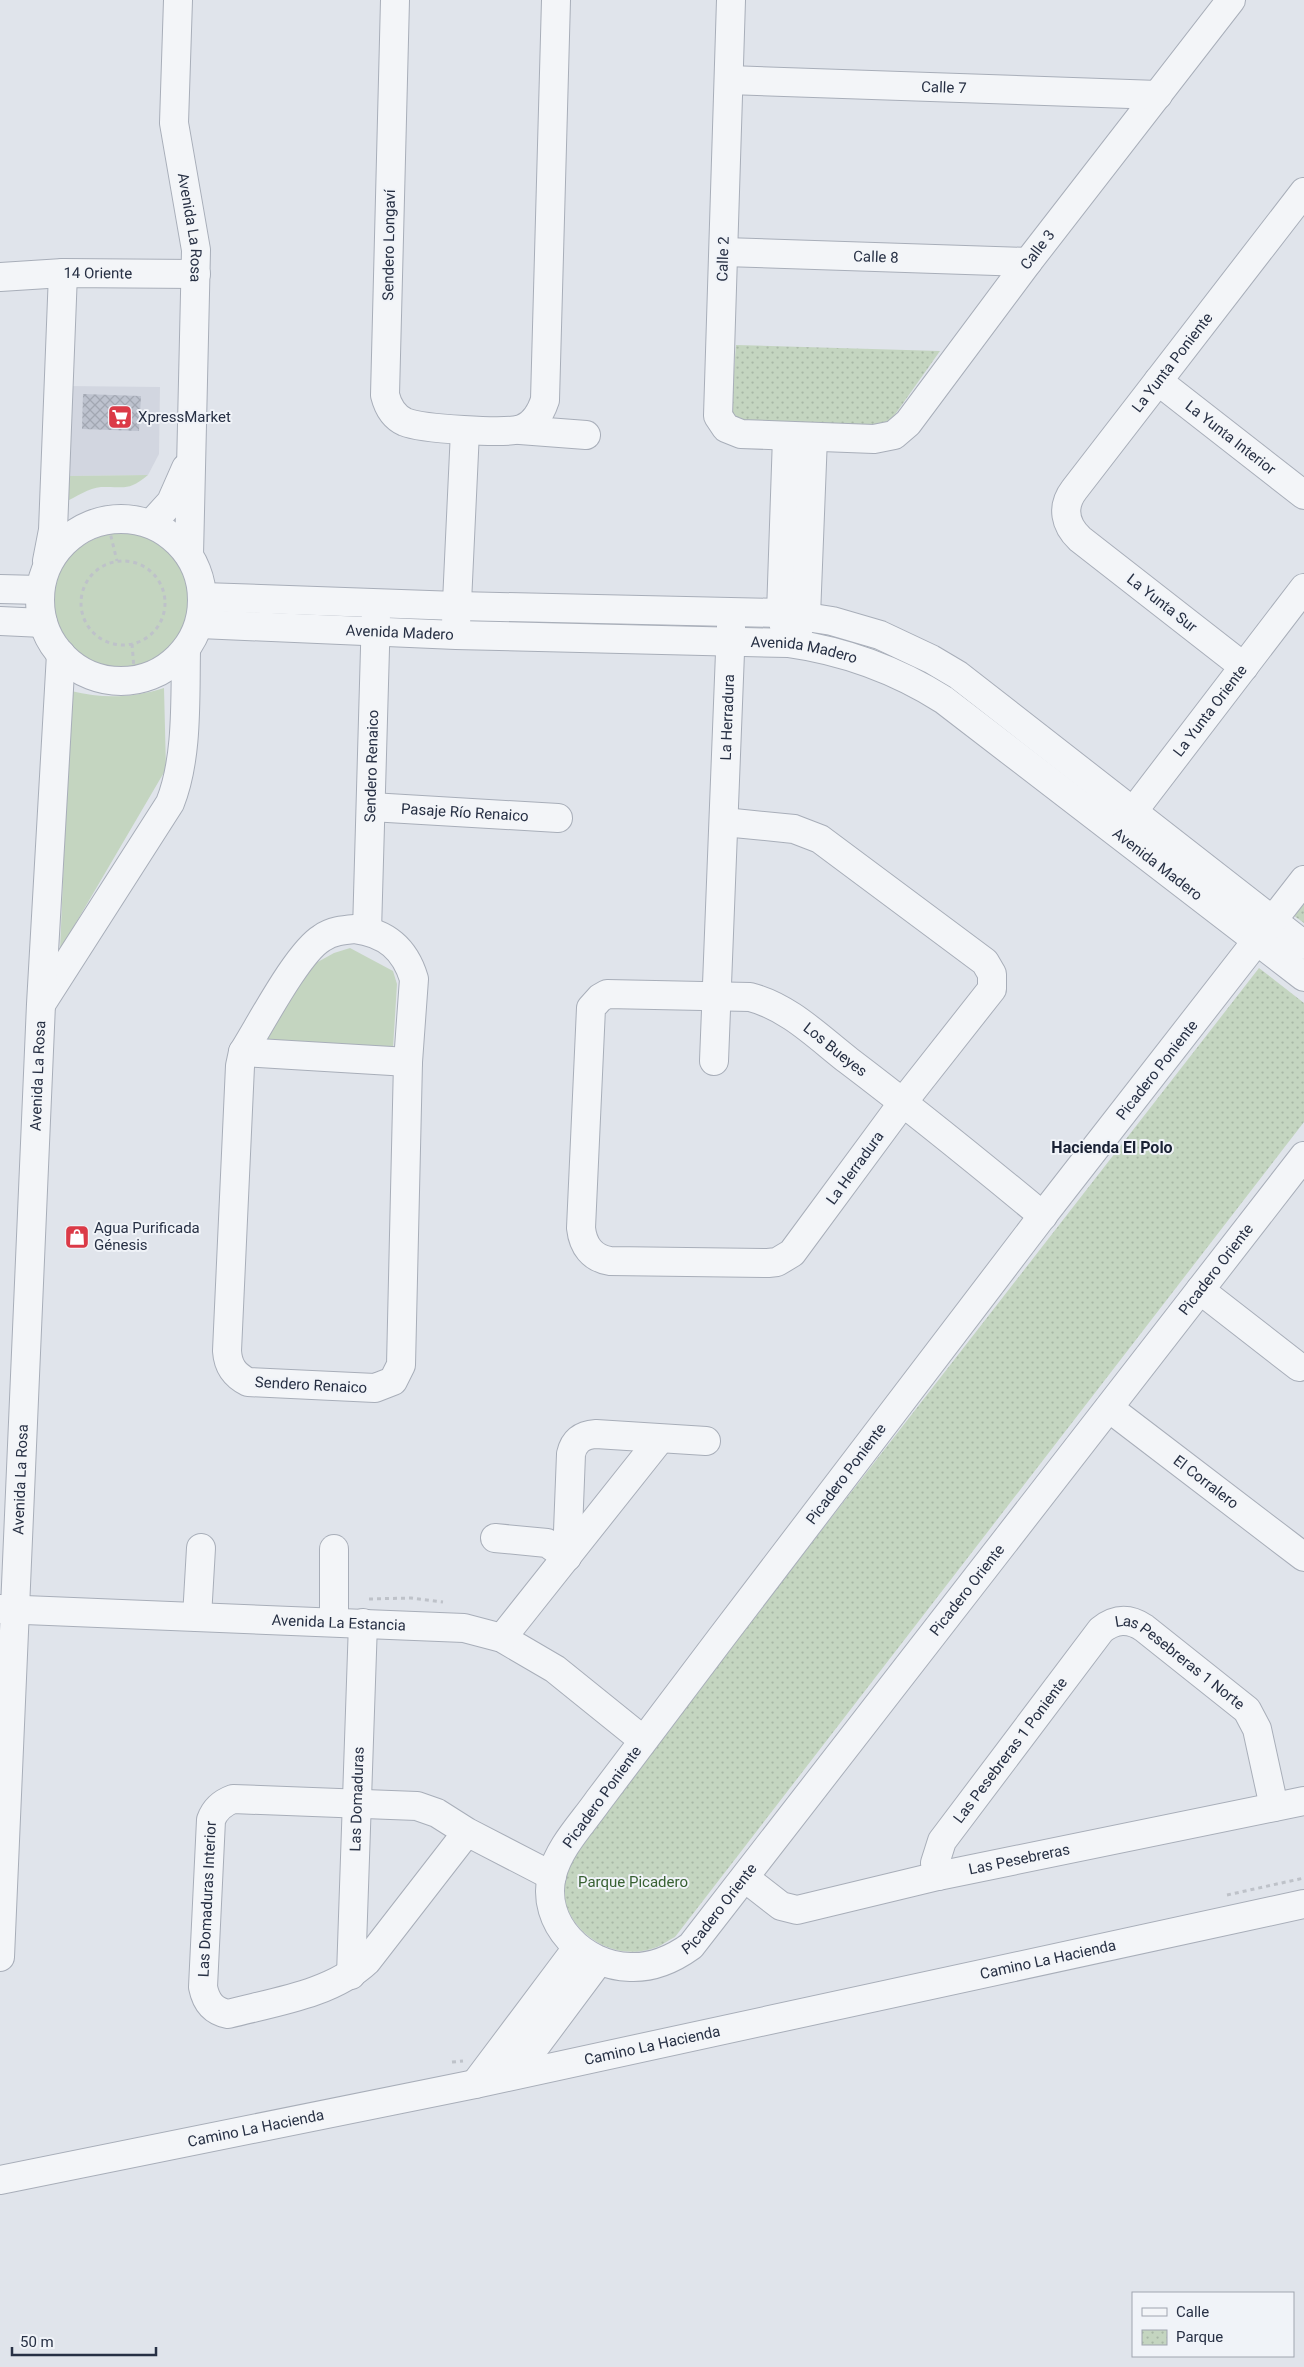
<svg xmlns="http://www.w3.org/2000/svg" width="1304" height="2367" font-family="Roboto,sans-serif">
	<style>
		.built { fill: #d2d6e0 }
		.green { fill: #c4d5c0 }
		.park { fill: url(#park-dots) }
		.building { fill: url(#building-cross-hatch) }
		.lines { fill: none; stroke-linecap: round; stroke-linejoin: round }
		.minor-casing { stroke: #a8aeb9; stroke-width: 30 }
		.path { stroke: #bec2c9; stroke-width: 3; stroke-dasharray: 4 4; stroke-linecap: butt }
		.minor { stroke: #f3f5f8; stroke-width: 28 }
		.labels { text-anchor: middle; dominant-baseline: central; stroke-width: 4; stroke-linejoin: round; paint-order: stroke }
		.street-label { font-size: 15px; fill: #273044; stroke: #f0f3f8 }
		.poi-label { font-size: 15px; fill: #273044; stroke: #f0f3f8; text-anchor: start }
		.park-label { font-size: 15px; fill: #386133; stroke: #f0f3f8 }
		.neighbourhood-label { font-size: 16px; font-weight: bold; fill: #192134; stroke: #f0f3f8 }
	</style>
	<defs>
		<pattern id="park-dots" width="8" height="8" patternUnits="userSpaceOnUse" patternTransform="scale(1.25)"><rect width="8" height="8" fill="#c4d5c0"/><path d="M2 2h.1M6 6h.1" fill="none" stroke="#a8b7a6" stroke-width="1.8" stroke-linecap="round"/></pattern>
		<pattern id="building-cross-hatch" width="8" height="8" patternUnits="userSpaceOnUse" patternTransform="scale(1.25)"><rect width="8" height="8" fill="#bdc2ce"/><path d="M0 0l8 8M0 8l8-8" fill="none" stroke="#a2a7b2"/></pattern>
	</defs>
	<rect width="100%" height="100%" fill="#e0e4eb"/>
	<polygon class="built" points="67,386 160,387 159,454 148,475 67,476"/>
	<g class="green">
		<path d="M148,475C128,492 124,486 101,487C89,488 76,497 65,502L66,476Z"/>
		<circle cx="123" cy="604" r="71"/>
		<path d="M164,688L166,769L60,950L71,691C104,699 132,698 164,688Z"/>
		<polygon points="350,948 393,971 397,984 393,1048 268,1045 266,1036 314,964 334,953"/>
	</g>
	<g class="park">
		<polygon points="736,345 940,351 894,416 879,428 739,420 731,411"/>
		<polygon points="1304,901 1304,923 1293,915"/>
		<path d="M1259,968L1304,1003V1122L675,1937C667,1941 660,1947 651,1949C612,1961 568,1933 563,1892C562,1879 566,1867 569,1855Z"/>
	</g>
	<polygon class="building" points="83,394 141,396 139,431 82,429"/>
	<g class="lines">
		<defs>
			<g id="minor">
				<path id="s1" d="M178,0L174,123L196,250L189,555"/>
				<path d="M395,0L385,395C388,407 394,417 405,422C422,429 505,434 521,429C534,425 541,412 545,400L556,0"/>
				<path id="s2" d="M731,0L718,416L726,428L741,434L874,439L894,435L908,423L1028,262L1231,0"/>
				<path id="s3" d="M729,80L1158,95"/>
				<path id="s4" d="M724,252L1028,262"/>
				<path id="s5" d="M0,277L63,273L196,274"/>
				<path id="s6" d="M1158,381L1304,495"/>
				<polyline points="520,430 586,435"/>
				<circle cx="121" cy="600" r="81"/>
				<polyline points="151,524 171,502 186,468"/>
				<polyline points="47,561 53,530 63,273"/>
				<polyline points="0,589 40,590"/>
				<polyline points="203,597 457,606 781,613 832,621 880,635 931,659 958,675 1304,945"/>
				<polyline points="0,621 43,623"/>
				<path id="s7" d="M200,624L456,635L788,643C845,651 895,669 944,700L1304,977"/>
				<polyline points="456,624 465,431"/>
				<polyline points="785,630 781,613 787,437"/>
				<polyline points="797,630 806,616 813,437"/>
				<path id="s8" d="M1244,667L1080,539C1065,525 1061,507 1074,490L1304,192"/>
				<path id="s9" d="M371,807L558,818"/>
				<path id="s10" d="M724,822L794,829L820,839L985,962L992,974V989L903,1102L893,1116L792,1253L777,1262L768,1263L610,1261C592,1258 583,1246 581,1228L591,1008L600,998L607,994L750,997C789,1007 818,1037 849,1061C915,1111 979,1163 1043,1216"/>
				<path id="s11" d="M1122,826L1304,588"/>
				<path id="s12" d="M1304,880C1218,992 1131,1103 1044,1214C936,1355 829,1497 721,1638C680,1692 639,1746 598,1801C582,1824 559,1847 552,1875C540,1924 584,1966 630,1967C653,1968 673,1959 691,1946L1304,1156"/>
				<path d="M355,929C386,933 405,949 414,979L408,1062L401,1365L393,1381L375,1388L248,1382C234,1375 228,1366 227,1351L240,1066L243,1052C260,1025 298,952 322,938C332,931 343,930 355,929Z"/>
				<path id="s13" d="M367,931L376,613"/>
				<path d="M42,1003L170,803C188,758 185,699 186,650"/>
				<polyline points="243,1052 408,1062"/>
				<path id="s14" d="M714,1061L731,627"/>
				<polyline points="1200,1290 1299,1367"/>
				<path id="s15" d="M1109,1408L1304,1557"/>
				<polyline points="495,1538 547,1543 567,1557"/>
				<path d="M567,1557L571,1454C574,1441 582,1435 596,1434L706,1441"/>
				<path id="s16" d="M0,1609L464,1628L502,1638L555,1669L643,1740"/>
				<polyline points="197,1617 201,1548"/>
				<polyline points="334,1622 334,1549"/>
				<polyline points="502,1638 660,1439"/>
				<path id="s17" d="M467,1832L367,1961C332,1994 274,2002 228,2014C213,2011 206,2002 203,1987L211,1820C215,1809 222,1803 233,1799L417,1806L437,1813L467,1832L552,1876"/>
				<path id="s18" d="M938,1876L935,1863L942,1841L1101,1630C1115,1619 1129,1618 1144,1628L1247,1710L1257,1729L1274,1807"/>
				<path id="s19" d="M745,1878L781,1906L797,1910L938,1876L1304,1801"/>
				<path id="s20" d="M0,1957L41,1004L61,654"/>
				<path id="s21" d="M351,1975L363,1623"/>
				<polyline points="514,2075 599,1961"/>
				<polyline points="475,2084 577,1948"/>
				<path id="s22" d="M0,2180L475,2084L1304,1904"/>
			</g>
		</defs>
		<use href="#minor" class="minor-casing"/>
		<g class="path">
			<polyline points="107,520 117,561"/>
			<circle cx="123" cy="603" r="42"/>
			<polyline points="132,644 135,681"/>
			<polyline points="369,1599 411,1598 443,1602"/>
			<polyline points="1227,1895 1304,1878"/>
			<polyline points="452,2062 463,2061"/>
		</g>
		<use href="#minor" class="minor"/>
	</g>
	<defs>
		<symbol id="supermarket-square" viewBox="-11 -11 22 22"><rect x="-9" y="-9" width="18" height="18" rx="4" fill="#db3a47" stroke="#f0f3f8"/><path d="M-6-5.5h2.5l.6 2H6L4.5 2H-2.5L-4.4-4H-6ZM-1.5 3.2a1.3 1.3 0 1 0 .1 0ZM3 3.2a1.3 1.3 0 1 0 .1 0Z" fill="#fff"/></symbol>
		<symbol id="shop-square" viewBox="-11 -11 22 22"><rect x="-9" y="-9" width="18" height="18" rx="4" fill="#db3a47" stroke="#f0f3f8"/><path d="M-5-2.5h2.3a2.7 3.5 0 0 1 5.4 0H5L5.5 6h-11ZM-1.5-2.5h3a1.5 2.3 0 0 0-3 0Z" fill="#fff"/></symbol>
	</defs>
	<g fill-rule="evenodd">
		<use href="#supermarket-square" x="106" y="403" width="28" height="28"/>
		<use href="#shop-square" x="63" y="1223" width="28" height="28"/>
	</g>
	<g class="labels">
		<g class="street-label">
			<text stroke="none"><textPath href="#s3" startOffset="215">Calle 7</textPath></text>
			<text stroke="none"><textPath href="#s1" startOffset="229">Avenida La Rosa</textPath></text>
			<text transform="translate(389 245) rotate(-89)">Sendero Longaví</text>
			<text stroke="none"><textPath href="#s2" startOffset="835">Calle 3</textPath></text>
			<text stroke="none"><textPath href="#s4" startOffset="152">Calle 8</textPath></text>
			<text transform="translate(723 259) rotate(-88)">Calle 2</text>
			<text stroke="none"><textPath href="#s5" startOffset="98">14 Oriente</textPath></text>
			<text stroke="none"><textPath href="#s8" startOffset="424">La Yunta Poniente</textPath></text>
			<text stroke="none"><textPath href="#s6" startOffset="92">La Yunta Interior</textPath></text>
			<text transform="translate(1162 603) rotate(38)">La Yunta Sur</text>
			<text stroke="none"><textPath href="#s7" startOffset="200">Avenida Madero</textPath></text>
			<text stroke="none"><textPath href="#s7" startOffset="605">Avenida Madero</textPath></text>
			<text stroke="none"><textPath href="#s11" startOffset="145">La Yunta Oriente</textPath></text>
			<text stroke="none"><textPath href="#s14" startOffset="344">La Herradura</textPath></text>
			<text stroke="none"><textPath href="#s13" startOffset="165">Sendero Renaico</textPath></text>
			<text stroke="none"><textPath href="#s9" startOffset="94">Pasaje Río Renaico</textPath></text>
			<text stroke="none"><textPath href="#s7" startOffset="1025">Avenida Madero</textPath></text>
			<text stroke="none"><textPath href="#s10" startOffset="1382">Los Bueyes</textPath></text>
			<text transform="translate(1157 1070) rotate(-52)">Picadero Poniente</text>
			<text stroke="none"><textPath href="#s20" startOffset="882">Avenida La Rosa</textPath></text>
			<text transform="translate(855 1168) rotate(-54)">La Herradura</text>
			<text stroke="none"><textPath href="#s12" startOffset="2308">Picadero Oriente</textPath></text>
			<text transform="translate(311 1385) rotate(3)">Sendero Renaico</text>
			<text transform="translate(846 1474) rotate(-53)">Picadero Poniente</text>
			<text stroke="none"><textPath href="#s20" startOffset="478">Avenida La Rosa</textPath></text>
			<text stroke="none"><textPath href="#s15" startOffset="122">El Corralero</textPath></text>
			<text stroke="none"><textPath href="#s12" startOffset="1902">Picadero Oriente</textPath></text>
			<text stroke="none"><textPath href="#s16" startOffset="339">Avenida La Estancia</textPath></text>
			<text stroke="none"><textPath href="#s18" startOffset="395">Las Pesebreras 1 Norte</textPath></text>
			<text stroke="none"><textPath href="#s18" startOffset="150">Las Pesebreras 1 Poniente</textPath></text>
			<text transform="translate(602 1797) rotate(-54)">Picadero Poniente</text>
			<text stroke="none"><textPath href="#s21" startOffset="176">Las Domaduras</textPath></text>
			<text stroke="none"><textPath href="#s19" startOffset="290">Las Pesebreras</textPath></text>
			<text stroke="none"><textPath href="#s17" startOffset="441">Las Domaduras Interior</textPath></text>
			<text stroke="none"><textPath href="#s12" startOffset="1498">Picadero Oriente</textPath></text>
			<text stroke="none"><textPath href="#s22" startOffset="1071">Camino La Hacienda</textPath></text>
			<text stroke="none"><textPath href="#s22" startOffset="666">Camino La Hacienda</textPath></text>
			<text stroke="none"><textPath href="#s22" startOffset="261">Camino La Hacienda</textPath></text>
		</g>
		<g class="poi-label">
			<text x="138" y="417">XpressMarket</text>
			<text x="94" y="1228">Agua Purificada<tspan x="94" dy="17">Génesis</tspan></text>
		</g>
		<g class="park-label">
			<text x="633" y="1882">Parque Picadero</text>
		</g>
		<g class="neighbourhood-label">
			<text x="1112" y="1147">Hacienda El Polo</text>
		</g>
	</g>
	<rect x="1132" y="2292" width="162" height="65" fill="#f0f3f8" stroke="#a0a5b0"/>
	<rect x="1142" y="2308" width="25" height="8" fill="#f3f5f8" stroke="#a0a5b0"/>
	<text x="1176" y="2317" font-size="15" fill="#273044">Calle</text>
	<rect x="1142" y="2330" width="25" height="15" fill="url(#park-dots)" stroke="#a0a5b0"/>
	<text x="1176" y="2342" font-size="15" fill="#273044">Parque</text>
	<path d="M12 2347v8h144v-8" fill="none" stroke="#273044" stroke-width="2.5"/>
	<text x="20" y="2347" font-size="15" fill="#273044" stroke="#f0f3f8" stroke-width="4" paint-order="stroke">50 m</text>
</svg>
